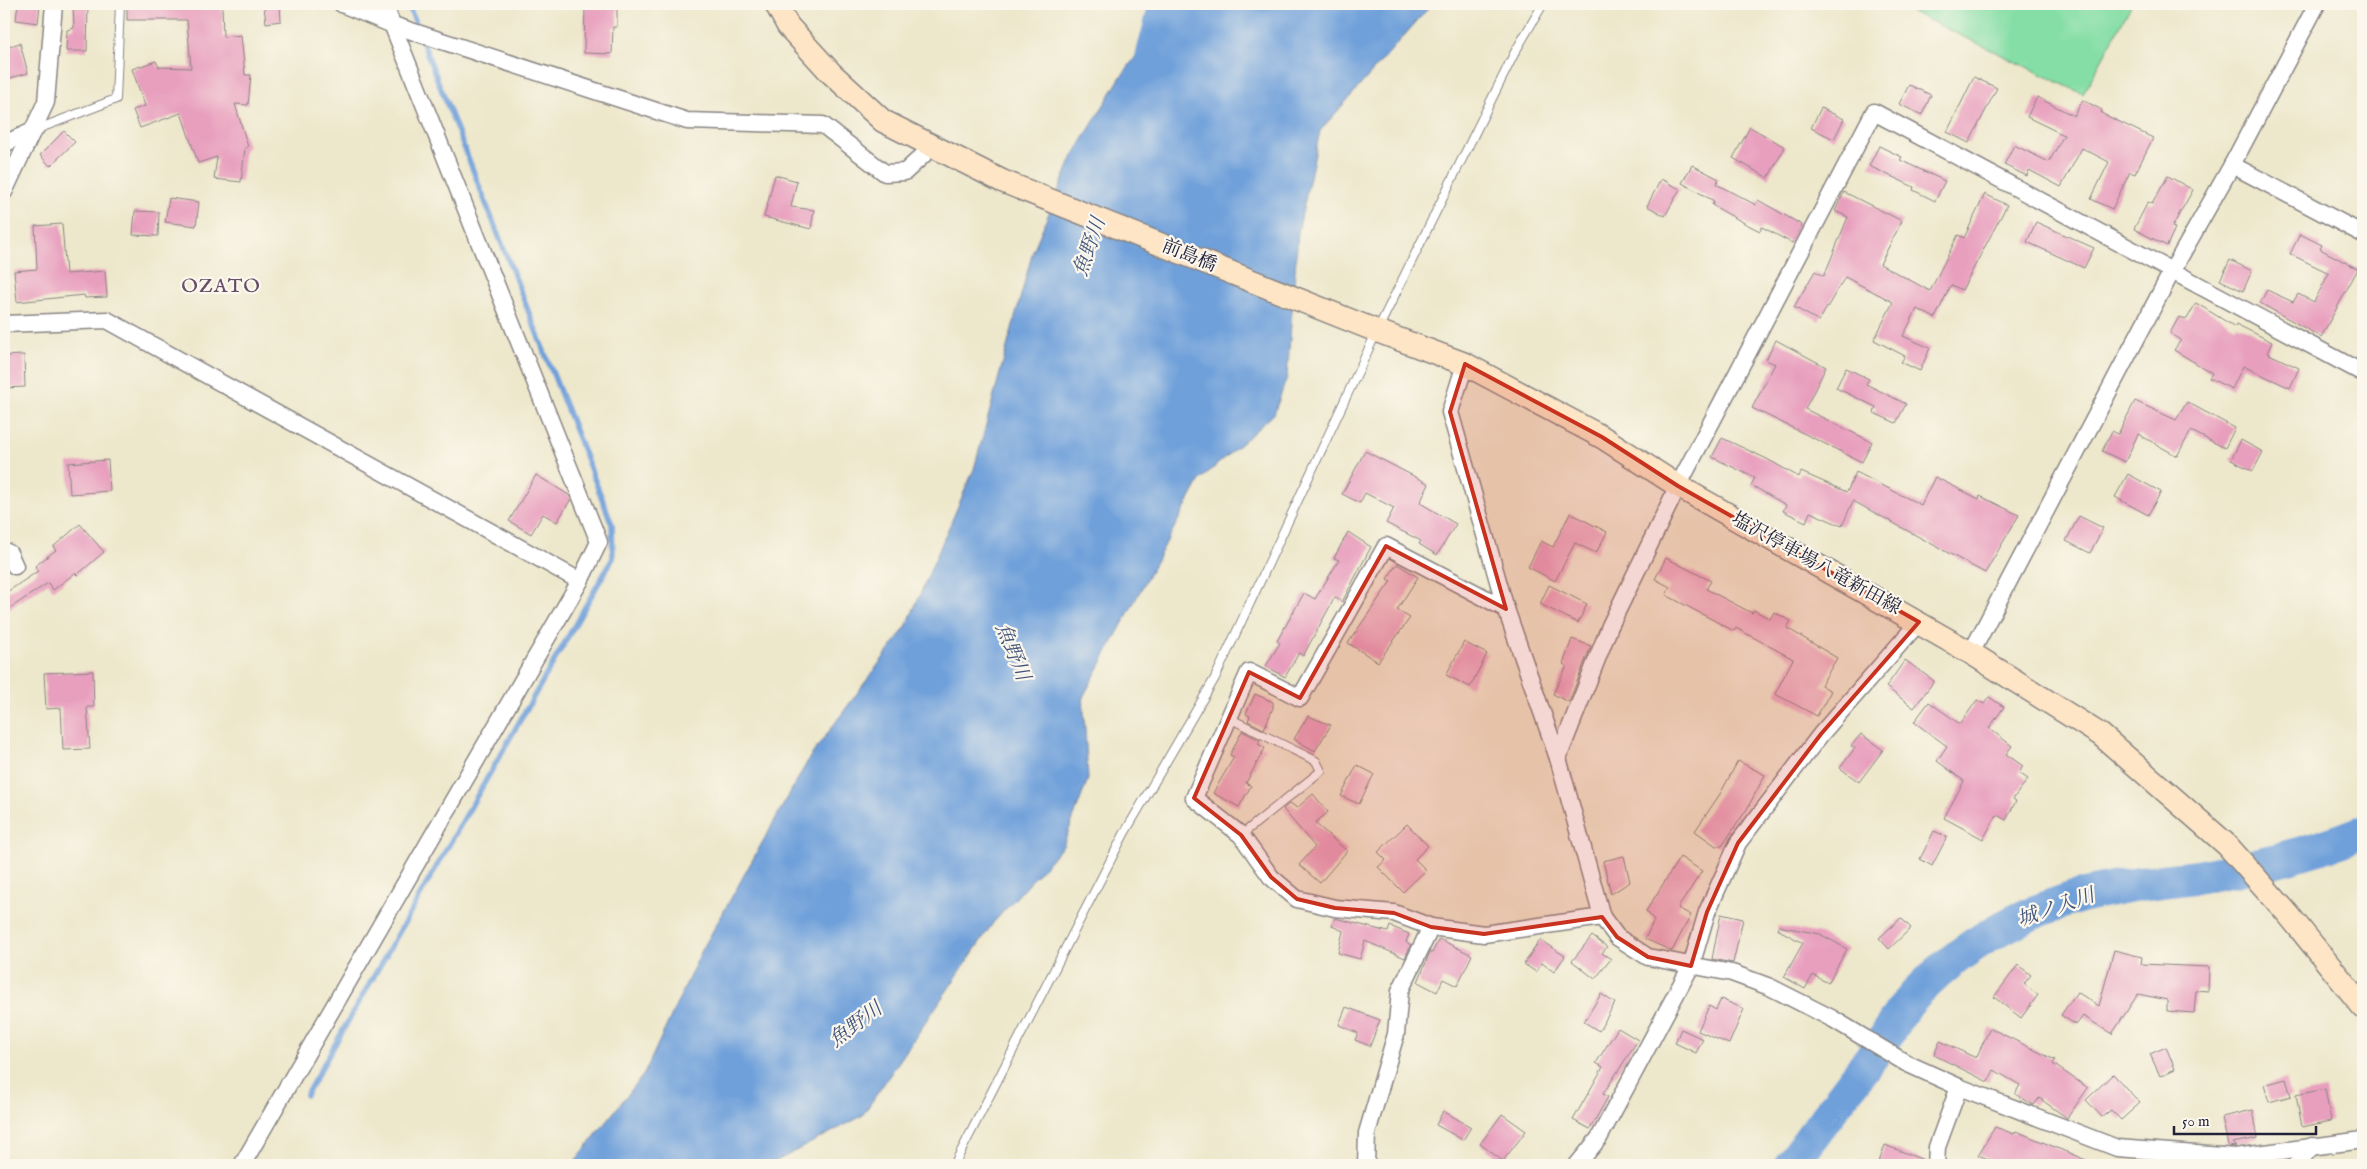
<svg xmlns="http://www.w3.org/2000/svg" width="2367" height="1169" font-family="'IM FELL English','Noto Serif JP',serif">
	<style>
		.green { fill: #84dea5; stroke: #538070 }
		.water { fill: #70a0da; stroke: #49618a }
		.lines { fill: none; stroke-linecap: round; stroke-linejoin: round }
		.stream { stroke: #70a0da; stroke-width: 5.5 }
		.river { stroke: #70a0da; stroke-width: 34 }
		.building { fill: #e89fbd }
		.lane-casing { stroke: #888483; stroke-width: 10 }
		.street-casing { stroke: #888483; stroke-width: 19 }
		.secondary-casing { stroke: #888483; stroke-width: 25 }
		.lane { stroke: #fff; stroke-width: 8 }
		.street { stroke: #fff; stroke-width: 16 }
		.secondary { stroke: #fde5c5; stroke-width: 22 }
		.marked { fill: #c8321e; fill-opacity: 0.2; stroke: #c8321e; stroke-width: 4; stroke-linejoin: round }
		.labels { text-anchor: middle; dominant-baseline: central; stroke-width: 4.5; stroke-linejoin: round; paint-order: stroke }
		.street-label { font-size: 19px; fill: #22223b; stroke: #fbf7ec }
		.water-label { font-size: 20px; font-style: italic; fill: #41547b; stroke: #fbf7ec }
		.neighbourhood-label { font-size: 20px; letter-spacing: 1px; fill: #674e68; stroke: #fbf7ec }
	</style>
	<rect width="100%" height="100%" fill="#fbf7ec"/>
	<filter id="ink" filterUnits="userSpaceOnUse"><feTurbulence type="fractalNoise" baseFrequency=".02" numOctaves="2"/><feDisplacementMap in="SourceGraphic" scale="10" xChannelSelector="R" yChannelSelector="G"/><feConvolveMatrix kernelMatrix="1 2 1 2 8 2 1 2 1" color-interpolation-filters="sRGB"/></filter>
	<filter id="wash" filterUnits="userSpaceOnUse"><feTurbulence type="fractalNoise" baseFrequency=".0096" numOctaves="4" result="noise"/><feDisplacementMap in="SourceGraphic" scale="20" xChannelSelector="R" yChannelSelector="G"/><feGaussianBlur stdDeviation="1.12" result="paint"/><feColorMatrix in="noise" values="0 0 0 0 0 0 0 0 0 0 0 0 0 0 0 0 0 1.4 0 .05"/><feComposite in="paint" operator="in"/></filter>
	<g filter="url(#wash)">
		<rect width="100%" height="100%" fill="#ede7cb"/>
		<polygon class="green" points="1895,4 2132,4 2083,94"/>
		<polygon class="water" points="1174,4 1432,4 1320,131 1298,232 1287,377 1274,414 1200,480 1083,697 1088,779 1063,846 993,923 862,1116 769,1165 572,1165 644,1074 701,952 810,757 906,627 974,469 1033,251 1073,156 1120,78"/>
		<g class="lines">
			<g class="stream">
				<polyline points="408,4 418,29"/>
				<polyline points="306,1095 613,558 612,524 421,38"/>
			</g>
			<g class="river">
				<polyline points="1150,66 1166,4"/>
				<path d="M1791,1165C1820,1125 1849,1086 1879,1047C1889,1034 1895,1017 1906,1005C1961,942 2034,903 2117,888C2145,882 2174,880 2203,876C2258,866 2311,853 2363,832"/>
			</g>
		</g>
		<g id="blocks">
			<g class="building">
				<polygon points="18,4 40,4 38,23 16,20"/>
				<polygon points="73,4 88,4 87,51 66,51 67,30 74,28"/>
				<polygon points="127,4 222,4 223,37 241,35 245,75 251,75 248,105 235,104 248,147 245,148 241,182 214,179 217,157 198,163 181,113 140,128 133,110 145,106 132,69 156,61 159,67 191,68 187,20 127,20"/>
				<polygon points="585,4 617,4 617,27 613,27 612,54 584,53"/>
				<polygon points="280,5 281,21 266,23 264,6"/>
				<polygon points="20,43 28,73 4,80 4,48"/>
				<polygon points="1974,77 1997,88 1969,143 1947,132"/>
				<polygon points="1909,85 1931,95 1922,115 1899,104"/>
				<polygon points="2037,97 2074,116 2083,100 2102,110 2101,113 2153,138 2135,174 2130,172 2112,209 2091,199 2109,162 2082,148 2061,187 2029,170 2027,176 2004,165 2014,145 2049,162 2064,135 2027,117"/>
				<polygon points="1821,108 1844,119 1834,139 1811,128"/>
				<polygon points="1750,127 1785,147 1768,178 1733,158"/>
				<polygon points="64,131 75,142 50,166 40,155"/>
				<polygon points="1879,146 1902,157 1900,160 1945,181 1935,201 1913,190 1914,187 1869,166"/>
				<polygon points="1692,165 1719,179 1716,184 1756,205 1758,200 1802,225 1792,243 1762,227 1760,231 1746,224 1712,205 1714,201 1682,183"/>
				<polygon points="775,175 797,181 791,207 814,210 811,229 764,217"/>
				<polygon points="2168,176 2193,190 2172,227 2175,228 2167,246 2134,229 2148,202 2152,204"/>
				<polygon points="1661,179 1680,189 1665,216 1647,206"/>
				<polygon points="1844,192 1902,221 1880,264 1930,291 1958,235 1964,238 1985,194 2007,205 1962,290 1951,285 1935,318 1917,309 1903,336 1930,348 1920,371 1901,362 1905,356 1874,340 1893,302 1845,277 1819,321 1794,307 1815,271 1824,276 1848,217 1835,211"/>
				<polygon points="169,198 199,202 196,226 165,222"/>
				<polygon points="135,211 159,212 158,236 133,235"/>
				<polygon points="2036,222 2094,248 2084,268 2027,242"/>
				<polygon points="62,224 66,274 105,271 107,297 85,298 84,295 17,302 14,271 37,269 35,226"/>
				<polygon points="2300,234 2322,245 2320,249 2358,269 2321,337 2260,303 2267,290 2293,302 2298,294 2314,302 2329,273 2290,254"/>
				<polygon points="2230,260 2252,271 2243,291 2220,280"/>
				<polygon points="2196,303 2235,327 2236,324 2272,342 2267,353 2299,368 2290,388 2243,366 2232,389 2209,378 2212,373 2174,350 2181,340 2170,333 2179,317 2187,319"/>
				<polygon points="1776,340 1826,367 1805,409 1872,442 1862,462 1752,408 1775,364 1766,360"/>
				<polygon points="24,355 25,387 4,388 4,356"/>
				<polygon points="1846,368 1869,379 1866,384 1906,404 1896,423 1874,413 1876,407 1836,388"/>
				<polygon points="2135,401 2176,420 2187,402 2235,428 2225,448 2191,431 2177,456 2138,434 2125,462 2102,451 2112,431 2118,434"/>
				<polygon points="1722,438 1767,459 1799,477 1801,472 1847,492 1856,472 1921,505 1935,477 1979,499 1980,496 2019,515 1985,573 1853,501 1842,526 1810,512 1806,522 1783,511 1786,505 1751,485 1755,478 1712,457"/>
				<polygon points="2241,440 2263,452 2253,471 2231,460"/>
				<polygon points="1365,451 1429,484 1420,503 1456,524 1437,555 1419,544 1421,541 1386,523 1394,508 1365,493 1360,503 1342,494"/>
				<polygon points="108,460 110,491 70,494 68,463"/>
				<polygon points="2128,474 2161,492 2148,515 2115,497"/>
				<polygon points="536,475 569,495 571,499 557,522 543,514 531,534 509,521"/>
				<polygon points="1570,513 1607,532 1596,553 1575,543 1555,581 1528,567 1541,541 1553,547"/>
				<polygon points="2079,516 2103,528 2090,553 2066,541"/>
				<polygon points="80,524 104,552 77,575 75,573 53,590 48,583 4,612 4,594 38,571 35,566 56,550 53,547"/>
				<polygon points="1348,532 1371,547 1342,602 1335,597 1303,656 1299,653 1285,677 1266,666 1280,643 1277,641 1304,593 1315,599 1339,560 1334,558"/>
				<polygon points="1666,558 1711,581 1706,589 1752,613 1754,610 1770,619 1774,612 1791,621 1787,628 1837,658 1821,685 1831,691 1817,716 1775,694 1793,659 1736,628 1734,631 1666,595 1670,587 1655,579"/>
				<polygon points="1397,564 1418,577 1397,610 1410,618 1378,662 1348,643 1391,581 1387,579"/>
				<polygon points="1549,585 1587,604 1578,623 1540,604"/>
				<polygon points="1572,639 1591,646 1569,702 1553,694 1567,666 1563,664"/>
				<polygon points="1464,642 1487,654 1470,687 1446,675"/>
				<polygon points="1905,660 1934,681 1914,708 1886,687"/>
				<polygon points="93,671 94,707 87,707 90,749 63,750 61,708 46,709 44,673"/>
				<polygon points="1255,694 1273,702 1273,708 1264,729 1248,721 1250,716 1246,714"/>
				<polygon points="1989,697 2004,707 1989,728 2012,746 2006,754 2023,766 2019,773 2028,779 2013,799 2016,801 2006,820 1997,815 1983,839 1944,818 1964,781 1937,761 1947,746 1914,722 1929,702 1960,724 1977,700 1984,704"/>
				<polygon points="1308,716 1331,725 1315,751 1294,739"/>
				<polygon points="1242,731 1260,740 1258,744 1265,748 1246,783 1251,786 1239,807 1213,793 1234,757 1230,755"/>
				<polygon points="1861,734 1883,750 1859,782 1840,768 1855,748 1851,746"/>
				<polygon points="1738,761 1765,775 1747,809 1722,846 1716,846 1695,831 1720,794"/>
				<polygon points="1357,765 1374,774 1359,804 1341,796"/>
				<polygon points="1313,794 1328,812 1315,823 1347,851 1320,883 1299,865 1315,847 1283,809 1290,803 1297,808"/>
				<polygon points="1407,824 1428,846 1415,859 1426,870 1403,892 1378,867 1386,860 1378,852"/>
				<polygon points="1934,831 1947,837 1932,866 1920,859"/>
				<polygon points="1624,856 1630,882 1611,894 1603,861"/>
				<polygon points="1680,857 1702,871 1678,908 1691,915 1672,951 1645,939 1654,920 1646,911"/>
				<polygon points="1721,914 1743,919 1733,963 1712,959"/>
				<polygon points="1335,918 1388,932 1390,926 1409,934 1406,942 1411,945 1405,958 1365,941 1360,959 1338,953 1343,931 1332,926"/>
				<polygon points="1901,918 1911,928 1889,949 1879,938"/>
				<polygon points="1778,926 1820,934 1847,949 1828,983 1813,975 1805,989 1784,977 1803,943 1777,929"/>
				<polygon points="1592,936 1607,947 1602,953 1611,959 1595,979 1572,961"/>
				<polygon points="1439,939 1472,955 1457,986 1443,979 1437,992 1418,982 1430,952 1432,953"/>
				<polygon points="1540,940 1565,956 1554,972 1542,963 1536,972 1524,964"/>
				<polygon points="2114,950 2142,957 2141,964 2209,967 2208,991 2196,990 2194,1013 2167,1011 2167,1000 2138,994 2112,1034 2083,1016 2076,1025 2061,1015 2077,992 2099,1006"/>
				<polygon points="2018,965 2031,975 2024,984 2038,995 2021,1018 1994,997"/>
				<polygon points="1601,994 1615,1003 1599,1031 1584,1022"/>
				<polygon points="1721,999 1744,1009 1729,1044 1698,1031 1709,1006 1716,1010"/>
				<polygon points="1346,1007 1380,1020 1370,1046 1355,1040 1358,1033 1339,1025"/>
				<polygon points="1618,1028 1638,1040 1603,1094 1608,1097 1590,1129 1573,1120 1603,1067 1596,1063"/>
				<polygon points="1990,1028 2055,1060 2053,1064 2088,1088 2067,1118 2039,1098 2034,1105 2015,1094 2020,1085 1994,1070 1988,1082 1934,1055 1940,1041 1976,1058"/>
				<polygon points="1681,1029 1703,1039 1696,1053 1675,1043"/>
				<polygon points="2166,1047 2175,1069 2160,1076 2150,1054"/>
				<polygon points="2113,1074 2140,1103 2121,1120 2111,1110 2102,1117 2086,1100"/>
				<polygon points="2286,1079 2291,1096 2269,1102 2264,1085"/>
				<polygon points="2325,1089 2331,1121 2302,1127 2296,1095"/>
				<polygon points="2253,1110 2258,1138 2232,1143 2236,1147 2228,1146 2222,1117"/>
				<polygon points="1443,1111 1471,1127 1463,1140 1436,1125"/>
				<polygon points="1502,1114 1526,1131 1503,1161 1480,1144"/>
				<polygon points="1995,1127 2014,1134 2016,1131 2098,1165 2003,1165 1978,1155"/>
				<polygon points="1885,1145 1926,1161 1926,1165 1878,1165"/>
			</g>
		</g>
	</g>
	<g filter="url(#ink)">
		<use href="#blocks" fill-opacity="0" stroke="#888483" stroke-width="1"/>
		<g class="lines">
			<defs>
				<g id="lane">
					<polyline points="35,130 116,99 120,4"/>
					<polyline points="1229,718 1316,761 1321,771 1241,835"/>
					<polyline points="954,1165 1124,834 1215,678 1377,331 1515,52 1543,4"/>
				</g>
				<g id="street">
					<polyline points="342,4 393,25 687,121 823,125 885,173 905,172 932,147"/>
					<polyline points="4,144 35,130"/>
					<polyline points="2232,165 2363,234"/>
					<polyline points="4,192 46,102 54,4"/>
					<polyline points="4,324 107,320 580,581"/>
					<polyline points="1465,364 1450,412 1506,609 1558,758 1602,917 1617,937 1648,957 1732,973 1770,987 1833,1019 1906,1063 1959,1087 2117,1148 2235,1157 2363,1140"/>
					<polyline points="4,551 9,553 15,566"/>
					<polyline points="1506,609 1386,546 1300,698 1249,672 1194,798 1241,835 1271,877 1297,899 1335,908 1394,913 1431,927 1484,934 1602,917"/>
					<polyline points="1971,653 2172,271 2232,165 2317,4"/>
					<polyline points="1558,758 1610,626 1678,486 1874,112 2363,373"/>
					<polyline points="242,1165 580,581 599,542 384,4"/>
					<polyline points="1366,1165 1367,1133 1396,1034 1400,991 1431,927"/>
					<polyline points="1577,1165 1599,1138 1691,966 1707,912 1738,843 1821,734 1919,622"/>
					<polyline points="1936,1165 1937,1147 1959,1087"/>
					<polyline points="2296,1165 2312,1146"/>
				</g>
				<polyline id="secondary" points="776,4 788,26 831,73 883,121 1002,181 1377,331 1465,364 1602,437 1678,486 1971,653 2101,735 2227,845 2288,914 2363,1007"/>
			</defs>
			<use href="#lane" class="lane-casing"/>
			<use href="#street" class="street-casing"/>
			<use href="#secondary" class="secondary-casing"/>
			<use href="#lane" class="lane"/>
			<use href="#street" class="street"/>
			<use href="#secondary" class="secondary"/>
		</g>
	</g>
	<path class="marked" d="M1465,364L1602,437L1678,486L1919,622L1821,734L1738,843L1707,912L1691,966L1648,957L1617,937L1602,917L1484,934L1431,927L1394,913L1335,908L1297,899L1271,877L1241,835L1194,798L1249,672L1300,698L1386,546L1506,609L1450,412Z"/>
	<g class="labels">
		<g class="street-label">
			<text transform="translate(1189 256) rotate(22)">前島橋</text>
			<text transform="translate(1816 564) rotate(29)">塩沢停車場八竜新田線</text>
		</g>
		<g class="water-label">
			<text transform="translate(1090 247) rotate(-71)">魚野川</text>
			<text transform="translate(1012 652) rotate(68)">魚野川</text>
			<text transform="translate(2056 908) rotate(-19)">城ノ入川</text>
			<text transform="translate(856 1025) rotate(-37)">魚野川</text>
		</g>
		<g class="neighbourhood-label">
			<text x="221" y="286">OZATO</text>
		</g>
	</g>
	<rect width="2367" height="1169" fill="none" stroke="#fbf7ec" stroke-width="20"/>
	<path d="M2174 1126v8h142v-8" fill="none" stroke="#22223b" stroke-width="2.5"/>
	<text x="2182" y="1126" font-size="15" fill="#22223b" stroke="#fbf7ec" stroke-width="4" paint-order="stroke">50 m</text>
</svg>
